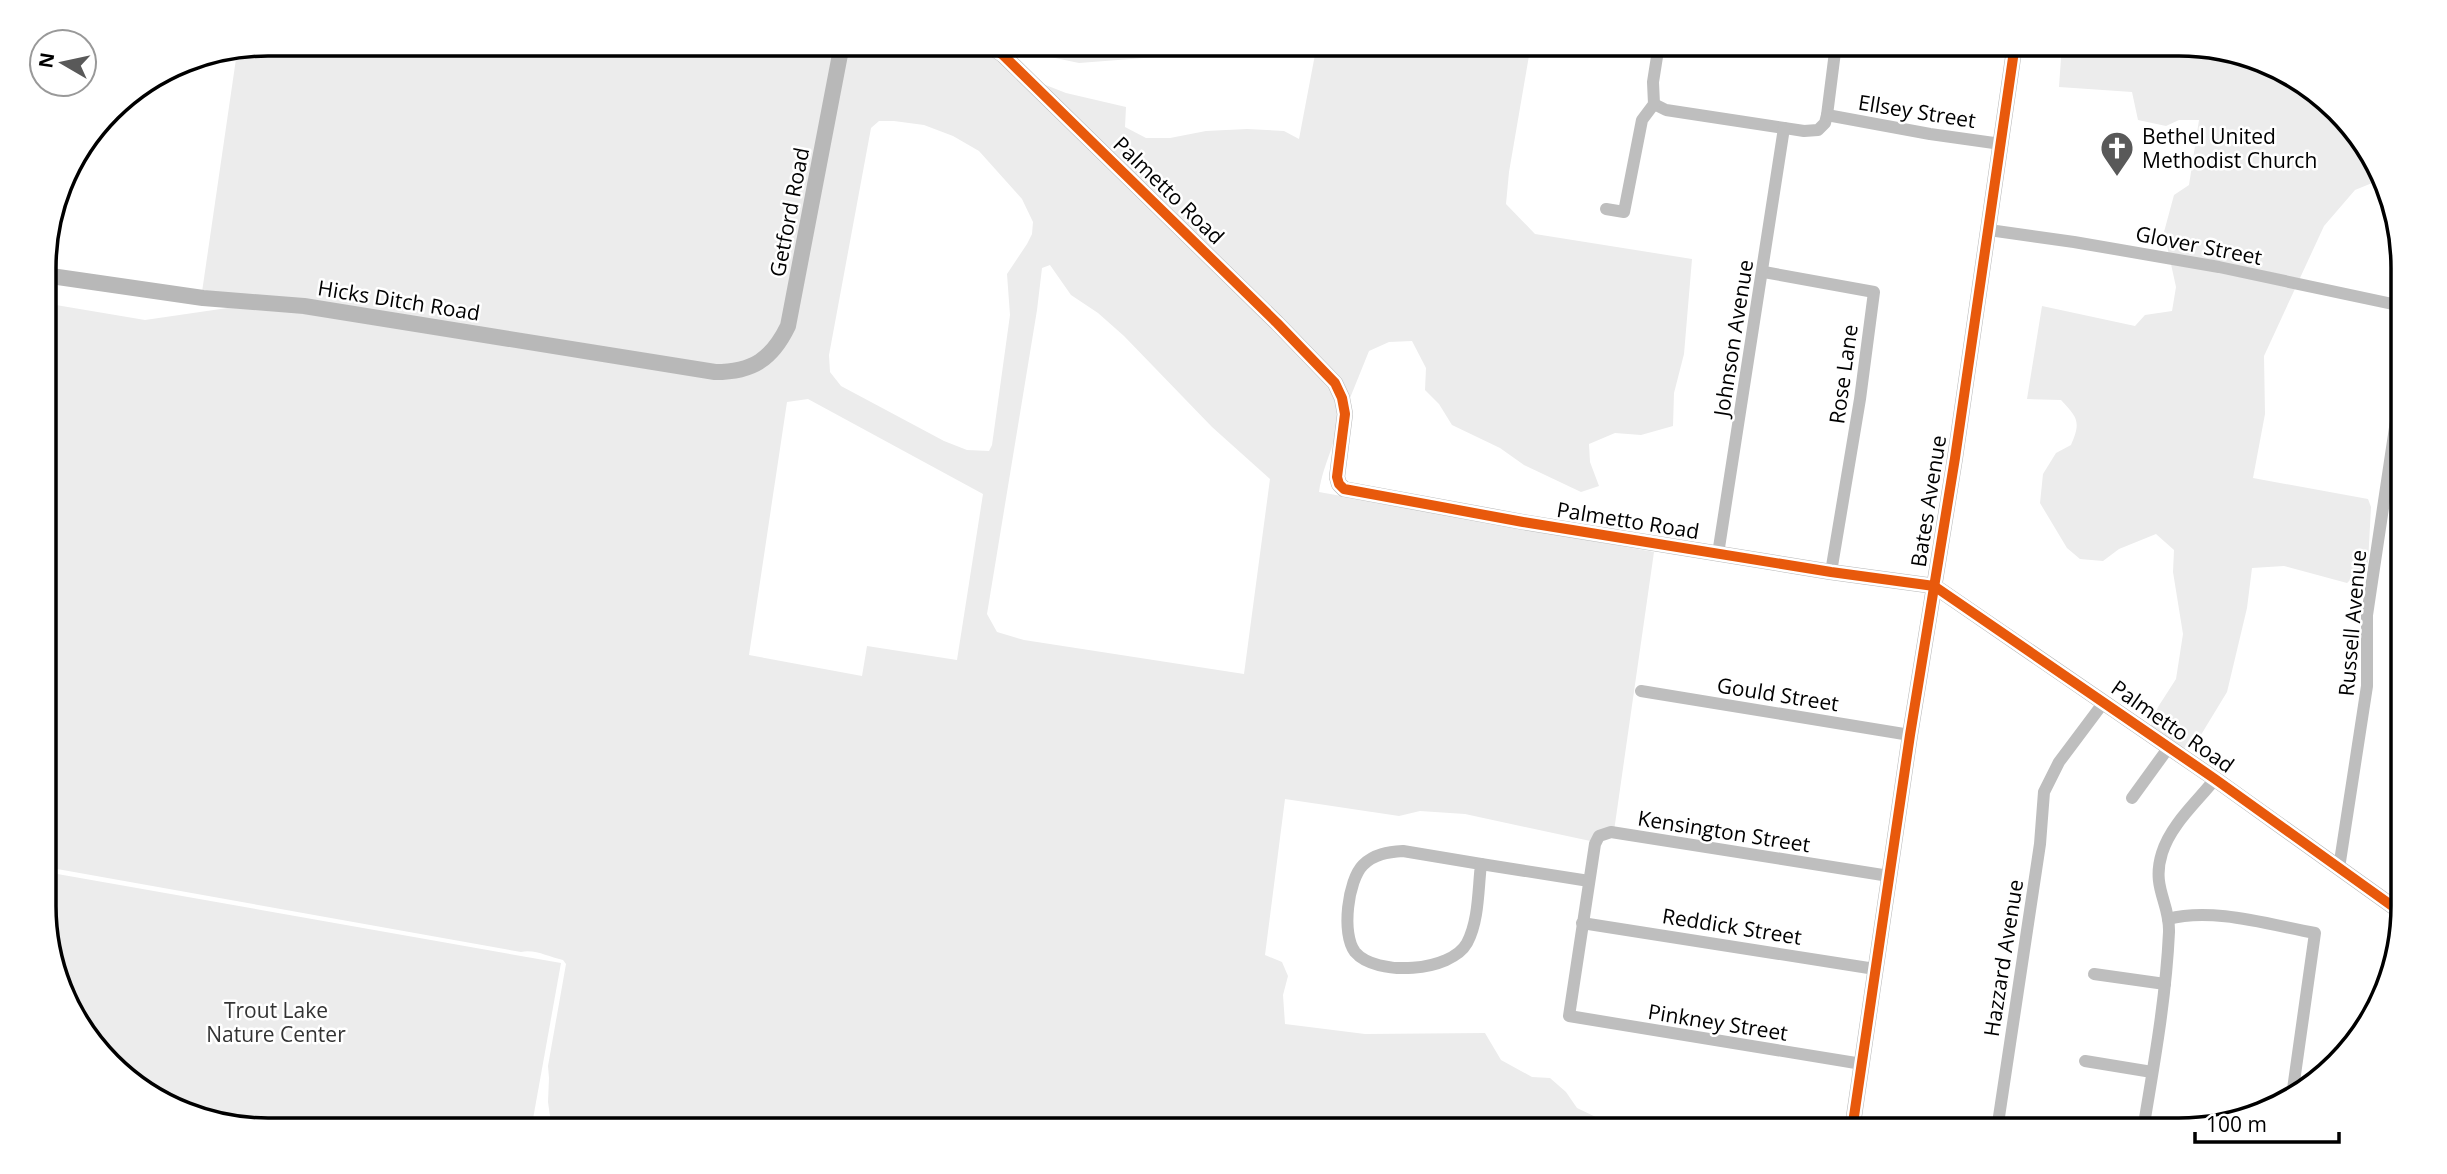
<svg xmlns="http://www.w3.org/2000/svg" width="2447" height="1174" font-family="'Open Sans',sans-serif">
	<style>
		.green { fill: #ececec; fill-rule: evenodd }
		.lines { fill: none; stroke-linecap: round; stroke-linejoin: round }
		.street { stroke: #bebebe; stroke-width: 12 }
		.secondary { stroke: #b8b8b8; stroke-width: 16 }
		.cycleway-casing { stroke: #fff; stroke-width: 15 }
		.cycleway { stroke: #e8590c; stroke-width: 10 }
		.labels { text-anchor: middle; dominant-baseline: central; stroke-width: 5; stroke-linejoin: round; paint-order: stroke }
		.street-label { font-size: 21px; fill: #000; stroke: #fff }
		.poi-label { font-size: 21px; fill: #000; stroke: #fff; text-anchor: start }
		.park-label { font-size: 21px; fill: #333; stroke: #fff }
		.rim { fill: none; stroke: #000; stroke-width: 3.5 }
	</style>
	<rect width="100%" height="100%" fill="#fff"/>
	<g class="green">
		<polygon points="268,44 837,44 783,325 761,356 730,367 202,292 237,52 233,51"/>
		<path d="M848,44H931L989,51L1330,386C1350,430 1325,450 1319,492L1654,552L1614,831L1595,842L1465,814L1420,811L1399,816L1285,799L1265,955L1282,962L1288,976L1283,995L1285,1024L1365,1034L1485,1033L1501,1060L1532,1077L1550,1078L1566,1092L1577,1108L1600,1119L1615,1130H552L548,1102L549,1078L548,1066L566,964L563,960C548,957 536,949 521,952L46,867L44,303L145,320L248,305L715,376L783,348ZM879,121H894L924,125L953,136L979,151L1022,199L1033,222L1032,234L1027,244L1007,274L1010,315L992,445L989,451L967,450L944,441L841,386L830,372L829,355L871,128ZM1050,265L1071,295L1098,313L1124,336L1212,427L1270,479L1244,674L1024,640L997,632L987,614L1037,310L1042,268ZM808,399L983,494L957,660L867,646L862,676L749,655L787,402Z"/>
		<polygon points="1002,44 1174,44 1157,57 1079,63 1036,54"/>
		<polygon points="1317,44 1531,44 1509,172 1506,204 1535,234 1692,259 1684,354 1674,393 1673,426 1641,435 1615,433 1589,444 1590,462 1599,486 1581,492 1524,465 1500,448 1452,425 1439,404 1425,390 1426,368 1412,341 1389,342 1369,351 1348,403 1038,82 1066,93 1126,107 1125,127 1146,138 1170,138 1206,131 1247,129 1284,131 1299,139"/>
		<path d="M2062,44H2179L2265,61L2357,132L2377,181L2355,190L2324,226L2264,356L2265,414L2253,478L2368,499L2371,507L2368,563L2347,583L2284,566L2252,568L2247,608L2227,692L2196,743L2184,748L2150,728L2158,707L2176,679L2183,634L2173,572L2174,550L2156,534L2119,549L2103,561L2080,559L2067,548L2040,503L2043,474L2056,453L2071,445C2081,422 2078,418 2061,400L2027,399L2042,306L2135,326L2145,315L2172,311L2176,287L2164,232L2174,195L2189,185L2199,120H2179L2166,126L2138,120L2132,92L2059,87Z"/>
		<polygon points="46,872 561,963 531,1130 268,1130 182,1113 90,1043 46,935"/>
	</g>
	<g class="lines">
		<g class="street">
			<polyline points="1654,104 1666,110 1804,131 1818,130 1825,123 1827,115 1836,44"/>
			<polyline points="1827,115 1930,134 2001,144"/>
			<polyline points="1606,209 1624,212 1642,120 1654,104 1653,82 1659,44"/>
			<polyline points="1989,230 2074,242 2219,267 2402,306"/>
			<polyline points="1764,272 1874,292 1860,399 1831,572"/>
			<polyline points="1718,554 1784,128"/>
			<polyline points="1641,691 1910,735"/>
			<polyline points="2132,798 2169,747"/>
			<path d="M1403,851L1481,864C1478,889 1479,921 1467,943C1451,972 1376,977 1355,952C1341,934 1348,880 1363,865C1374,854 1388,852 1403,851Z"/>
			<polyline points="1481,864 1589,881"/>
			<polyline points="2339,868 2367,686 2367,615 2402,381"/>
			<path d="M2168,919C2213,907 2270,925 2315,933L2292,1096"/>
			<polyline points="1582,923 1875,969"/>
			<polyline points="2094,974 2165,984"/>
			<polyline points="2085,1061 2152,1072"/>
			<polyline points="1862,1064 1569,1016 1595,844 1599,836 1611,832 1889,876"/>
			<polyline points="1627,1123 1668,1130"/>
			<polyline points="1997,1130 2040,844 2044,792 2059,762 2104,702"/>
			<path d="M2143,1130C2154,1064 2166,998 2169,932C2170,902 2151,888 2162,853C2171,824 2197,802 2215,779"/>
		</g>
		<g class="secondary">
			<polyline points="987,44 1003,55 1277,323 1335,383 1342,398 1345,414 1337,477 1339,484 1344,489 1523,522 1831,572 1934,586 2215,779 2402,913"/>
			<path d="M44,275L203,298L304,306L715,372C753,372 772,359 788,326L842,44"/>
			<polyline points="1852,1130 1910,735 1955,458 2015,44"/>
		</g>
		<defs>
			<g id="cycleway">
				<polyline points="987,44 1003,55 1277,323 1335,383 1342,398 1345,414 1337,477 1339,484 1344,489 1523,522 1831,572 1934,586 2215,779 2402,913"/>
				<polyline points="1852,1130 1910,735 1955,458 2015,44"/>
			</g>
		</defs>
		<use href="#cycleway" class="cycleway-casing"/>
		<use href="#cycleway" class="cycleway"/>
	</g>
	<defs>
		<symbol id="church-pin" viewBox="-11 -11 22 30"><path d="M0 17L-7.5 6A9.5 9.5 0 1 1 7.5 6Z" fill="#595959" stroke="#fff"/><path d="M-1.2-6h2.4v3.5h3.3v2.4h-3.3V6h-2.4V-.1h-3.3v-2.4h3.3Z" fill="#fff"/></symbol>
	</defs>
	<g fill-rule="evenodd">
		<use href="#church-pin" x="2098" y="129" width="38" height="52"/>
	</g>
	<g class="labels">
		<g class="street-label">
			<text transform="translate(1917 111) rotate(9)">Ellsey Street</text>
			<text transform="translate(1169 190) rotate(44)">Palmetto Road</text>
			<text transform="translate(789 212) rotate(-79)">Getford Road</text>
			<text transform="translate(2199 245) rotate(11)">Glover Street</text>
			<text transform="translate(399 300) rotate(9)">Hicks Ditch Road</text>
			<text transform="translate(1733 338) rotate(-81)">Johnson Avenue</text>
			<text transform="translate(1843 374) rotate(-82)">Rose Lane</text>
			<text transform="translate(1928 501) rotate(-81)">Bates Avenue</text>
			<text transform="translate(1628 520) rotate(9)">Palmetto Road</text>
			<text transform="translate(2352 623) rotate(-85)">Russell Avenue</text>
			<text transform="translate(1778 694) rotate(9)">Gould Street</text>
			<text transform="translate(2173 726) rotate(35)">Palmetto Road</text>
			<text transform="translate(1724 831) rotate(9)">Kensington Street</text>
			<text transform="translate(1732 926) rotate(9)">Reddick Street</text>
			<text transform="translate(2003 958) rotate(-81)">Hazzard Avenue</text>
			<text transform="translate(1718 1022) rotate(9)">Pinkney Street</text>
		</g>
		<g class="poi-label">
			<text x="2142" y="136">Bethel United<tspan x="2142" dy="24">Methodist Church</tspan></text>
		</g>
		<g class="park-label">
			<text x="276" y="1010">Trout Lake<tspan x="276" dy="24">Nature Center</tspan></text>
		</g>
	</g>
	<path d="M0 0H2447V1174H0ZM268 56H2179A212 212 0 0 1 2391 268V906A212 212 0 0 1 2179 1118H268A212 212 0 0 1 56 906V268A212 212 0 0 1 268 56Z" fill="#fff" fill-rule="evenodd"/>
	<path class="rim" d="M268 56H2179A212 212 0 0 1 2391 268V906A212 212 0 0 1 2179 1118H268A212 212 0 0 1 56 906V268A212 212 0 0 1 268 56Z"/>
	<g transform="translate(63 63) rotate(279)"><circle r="33" fill="#ffffff" stroke="#999999" stroke-width="2"/>
	<path d="M0-5L12 26L0 18L-12 26Z" fill="#595959"/>
	<text y="-10" font-size="19" font-weight="bold" text-anchor="middle" fill="#000000">N</text>
	</g>
	<path d="M2195 1132v10h144v-10" fill="none" stroke="#000000" stroke-width="3.5"/>
	<text x="2206" y="1132" font-size="21" fill="#000000" stroke="#ffffff" stroke-width="5" paint-order="stroke">100 m</text>
</svg>
